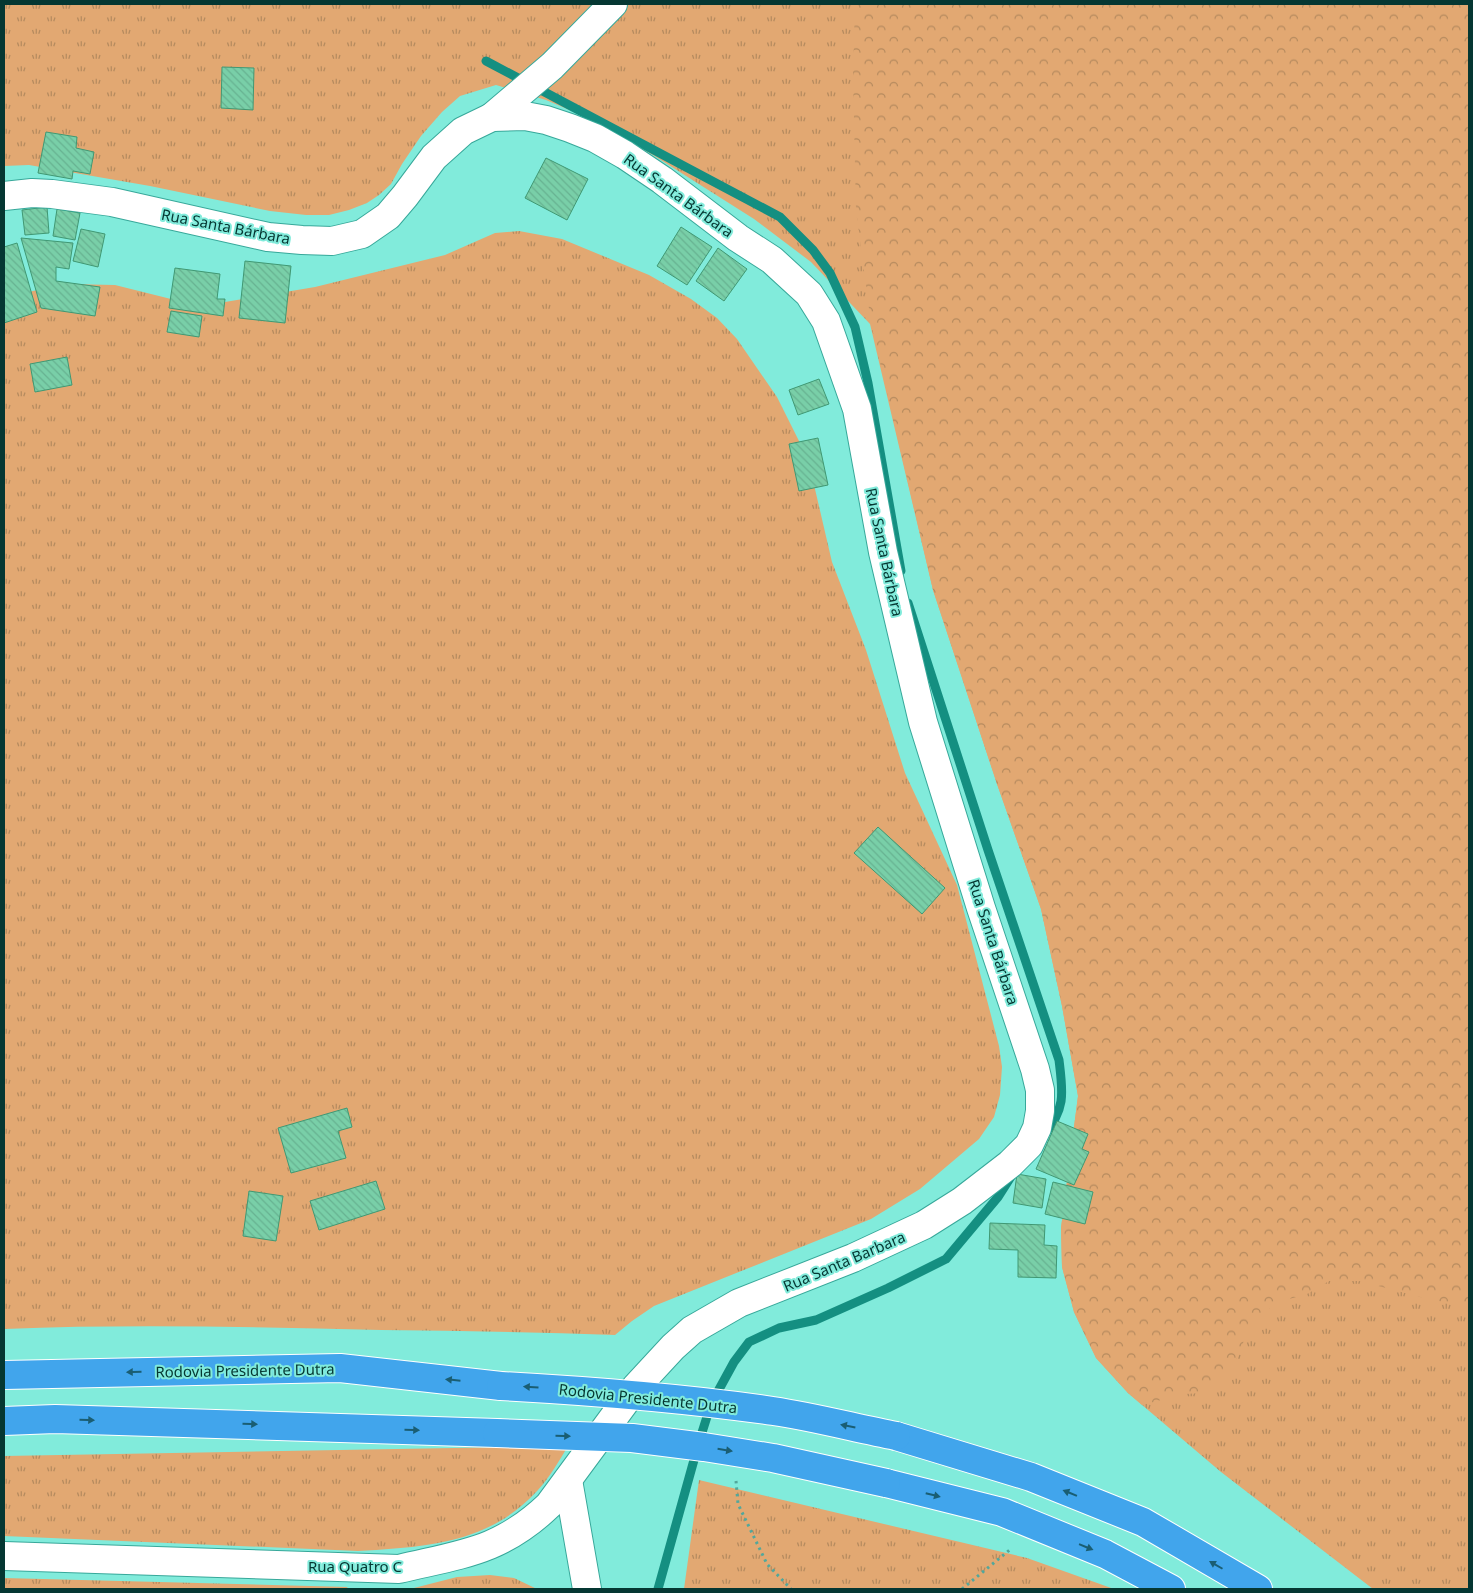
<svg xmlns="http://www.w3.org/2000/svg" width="1473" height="1593" font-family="'Noto Sans',sans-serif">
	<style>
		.grass { fill: url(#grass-tufts) }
		.forest { fill: url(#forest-crowns) }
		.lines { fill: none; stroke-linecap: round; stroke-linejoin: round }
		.stream { stroke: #148f81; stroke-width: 9 }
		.building { fill: url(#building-back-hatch); stroke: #409873 }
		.minor-casing { stroke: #37a89a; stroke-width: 30 }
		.highway-casing { stroke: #fff; stroke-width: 30 }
		.path { stroke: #52a79b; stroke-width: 3; stroke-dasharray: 2.5 4; stroke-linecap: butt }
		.minor { stroke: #fff; stroke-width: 28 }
		.highway { stroke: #41a5ec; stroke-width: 28 }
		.highway-bridge-casing { stroke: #fff; stroke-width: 30; stroke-linecap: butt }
		.highway-bridge { stroke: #41a5ec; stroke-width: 28 }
		.oneway { fill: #1a5e73 }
		.labels { text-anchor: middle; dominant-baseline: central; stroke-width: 4; stroke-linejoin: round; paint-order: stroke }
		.street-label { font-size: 15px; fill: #053732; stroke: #81ebdb }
	</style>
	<defs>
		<pattern id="grass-tufts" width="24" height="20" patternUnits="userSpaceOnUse" patternTransform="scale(1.25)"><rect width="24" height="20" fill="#e2a872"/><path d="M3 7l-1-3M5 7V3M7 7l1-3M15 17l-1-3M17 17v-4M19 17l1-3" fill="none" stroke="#b58a5e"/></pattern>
		<pattern id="forest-crowns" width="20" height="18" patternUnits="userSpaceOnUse" patternTransform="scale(1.25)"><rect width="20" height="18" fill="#e2a872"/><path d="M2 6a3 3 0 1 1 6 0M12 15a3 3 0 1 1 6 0" fill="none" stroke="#b58a5e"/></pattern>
		<pattern id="building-back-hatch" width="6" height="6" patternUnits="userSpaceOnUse" patternTransform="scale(1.25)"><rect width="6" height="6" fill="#79cfa8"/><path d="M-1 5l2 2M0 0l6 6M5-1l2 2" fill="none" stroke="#67b291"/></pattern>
	</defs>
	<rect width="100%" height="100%" fill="#81ebdb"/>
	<g class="grass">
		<polygon points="4,4 1469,4 1469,1589 1373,1589 1221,1472 1128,1393 1096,1358 1074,1312 1062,1267 1061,1228 1078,1096 1062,1006 1041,909 997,784 933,590 870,324 811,262 754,219 653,155 586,117 546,100 496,85 460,96 442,112 421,136 402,164 391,184 379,195 367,203 349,210 329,215 306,215 270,211 150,186 29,165 4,166"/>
		<path d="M519,231L562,239L649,275L691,299L717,318L737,339L777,397L808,459L832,562L866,650L905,773L957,885L999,1046L1002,1067L1000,1095L994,1117L979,1139L920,1189L871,1219L654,1306L632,1321L615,1335C537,1332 459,1331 381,1330C255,1327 130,1324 4,1329V297L67,284L115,285L187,303L225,302L315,287L445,255L495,233Z"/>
		<path d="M568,1446C559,1461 550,1477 538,1490C489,1544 426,1547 358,1551L4,1536V1456Z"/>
		<polygon points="699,1480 1027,1558 1114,1589 684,1589"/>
		<polygon points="490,1575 514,1578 537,1589 410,1589 457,1577"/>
		<polygon points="4,1578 348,1587 345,1589 4,1589"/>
	</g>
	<polygon class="forest" points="855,4 1469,4 1469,1307 1428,1299 1359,1281 1329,1281 1307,1294 1275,1303 1247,1333 1233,1368 1219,1385 1203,1393 1184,1394 1142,1405 1128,1393 1096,1358 1074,1312 1062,1267 1061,1228 1078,1096 1062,1006 1041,909 997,784 933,590 871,324 856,210 853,75"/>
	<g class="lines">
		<g class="stream">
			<polyline points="486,61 780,217 813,250 830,273 855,327 868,383 901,571"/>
			<path d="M908,603L988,850L1059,1060C1063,1093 1066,1108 1044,1135"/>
			<polyline points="658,1589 699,1442 711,1404 734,1362 749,1342 779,1328 816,1320 888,1288 946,1259 998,1197 1012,1175"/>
		</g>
	</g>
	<g class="building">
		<polygon points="222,67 254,68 253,110 221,108"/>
		<polygon points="46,132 77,137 76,148 94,152 90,174 73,171 72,179 38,173"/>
		<polygon points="546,158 588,179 567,220 525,198"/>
		<polygon points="47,207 49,233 25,235 22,210"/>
		<polygon points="57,209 80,213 75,240 53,236"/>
		<polygon points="681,227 712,247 687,285 657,266"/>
		<polygon points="81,229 105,234 98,267 73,261"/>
		<polygon points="21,238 73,243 69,269 56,267 56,281 100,287 95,316 41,308"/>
		<polygon points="17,243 37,312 4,323 4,247"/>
		<polygon points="718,248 747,269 724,301 696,281"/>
		<polygon points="245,261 291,266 285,323 239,318"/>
		<polygon points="175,268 220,274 217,299 225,299 223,316 169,308"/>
		<polygon points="171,311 202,316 199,337 167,332"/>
		<polygon points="67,357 72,385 35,392 30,364"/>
		<polygon points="819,379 829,404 798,415 789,390"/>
		<polygon points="818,438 828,485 799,491 789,444"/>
		<polygon points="878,827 945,888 922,914 854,853"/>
		<polygon points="347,1108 352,1127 338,1131 346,1158 291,1173 278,1128"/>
		<polygon points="1057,1121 1088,1134 1082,1149 1089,1152 1074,1185 1036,1169"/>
		<polygon points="1017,1174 1046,1179 1042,1208 1013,1203"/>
		<polygon points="376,1181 385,1209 319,1230 310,1201"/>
		<polygon points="1053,1182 1093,1192 1085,1224 1045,1214"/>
		<polygon points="249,1191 283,1196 276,1241 243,1236"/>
		<polygon points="990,1223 1045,1225 1044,1245 1057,1246 1056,1278 1018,1277 1018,1250 989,1249"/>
	</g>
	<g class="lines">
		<defs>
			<g id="minor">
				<polyline points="492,117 552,66 613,4"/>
				<path d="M4,196L32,193L52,194L112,202L268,237L302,240L332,241L362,234L388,216L405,196L434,157L463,131L492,117L525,116L546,120L570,128L595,138L625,155L662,180L738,238L772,260L809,294L826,321L857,409L883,552L923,722L981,908L1035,1069L1040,1090V1111L1037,1128L1029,1145L1010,1164L962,1201L924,1225L853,1258L739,1303L692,1330L673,1347L636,1387L549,1505C500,1552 461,1554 399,1569L4,1556"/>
				<polyline points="568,1480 587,1589"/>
			</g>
			<g id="highway">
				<polyline points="4,1375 340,1368 501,1386"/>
				<polyline points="4,1421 55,1419 497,1433"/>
				<polyline points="896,1436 1031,1477 1143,1522 1258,1589"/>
				<polyline points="886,1483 1002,1512 1105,1554 1171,1589"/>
			</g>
		</defs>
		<use href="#minor" class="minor-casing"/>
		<use href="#highway" class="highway-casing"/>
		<g class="path">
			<polyline points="736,1481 738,1504 767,1564 791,1589"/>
			<polyline points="962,1589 1012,1548"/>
		</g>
		<use href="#minor" class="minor"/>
		<use href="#highway" class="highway"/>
		<defs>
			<g id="highway-bridge">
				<path d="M501,1386C592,1391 683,1398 773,1411C814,1417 855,1428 896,1436"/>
				<polyline points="497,1433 632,1438 704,1447 773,1458 886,1483"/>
			</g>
		</defs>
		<use href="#highway-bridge" class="highway-bridge-casing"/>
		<use href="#highway-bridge" class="highway-bridge"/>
	</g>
	<defs><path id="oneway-solid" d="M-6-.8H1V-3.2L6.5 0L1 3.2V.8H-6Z" transform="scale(1.25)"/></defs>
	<g class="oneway">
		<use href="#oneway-solid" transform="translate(134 1372) rotate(179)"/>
		<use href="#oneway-solid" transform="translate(453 1380) rotate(-174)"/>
		<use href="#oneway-solid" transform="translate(531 1387) rotate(-177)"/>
		<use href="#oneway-solid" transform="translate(87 1420) rotate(2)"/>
		<use href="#oneway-solid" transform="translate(250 1424) rotate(2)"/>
		<use href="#oneway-solid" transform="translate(848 1426) rotate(-169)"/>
		<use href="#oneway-solid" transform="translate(412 1430) rotate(2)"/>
		<use href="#oneway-solid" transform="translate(563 1436) rotate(2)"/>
		<use href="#oneway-solid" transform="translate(725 1450) rotate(9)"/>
		<use href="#oneway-solid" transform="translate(1070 1493) rotate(-158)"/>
		<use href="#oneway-solid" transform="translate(933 1495) rotate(14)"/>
		<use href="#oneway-solid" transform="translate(1086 1547) rotate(22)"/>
		<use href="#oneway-solid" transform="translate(1216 1565) rotate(-150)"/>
	</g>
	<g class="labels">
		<g class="street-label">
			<text transform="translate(679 195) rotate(36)">Rua Santa Bárbara</text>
			<text transform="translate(226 226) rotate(11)">Rua Santa Bárbara</text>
			<text transform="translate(885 552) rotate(78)">Rua Santa Bárbara</text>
			<text transform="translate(994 942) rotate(72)">Rua Santa Bárbara</text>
			<text transform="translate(844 1261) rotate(-23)">Rua Santa Barbara</text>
			<text transform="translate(245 1370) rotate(-1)">Rodovia Presidente Dutra</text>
			<text transform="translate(648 1398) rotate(6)">Rodovia Presidente Dutra</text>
			<text x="355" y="1566">Rua Quatro C</text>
		</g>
	</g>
	<rect width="1473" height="1593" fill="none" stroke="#053732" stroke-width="10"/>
</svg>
